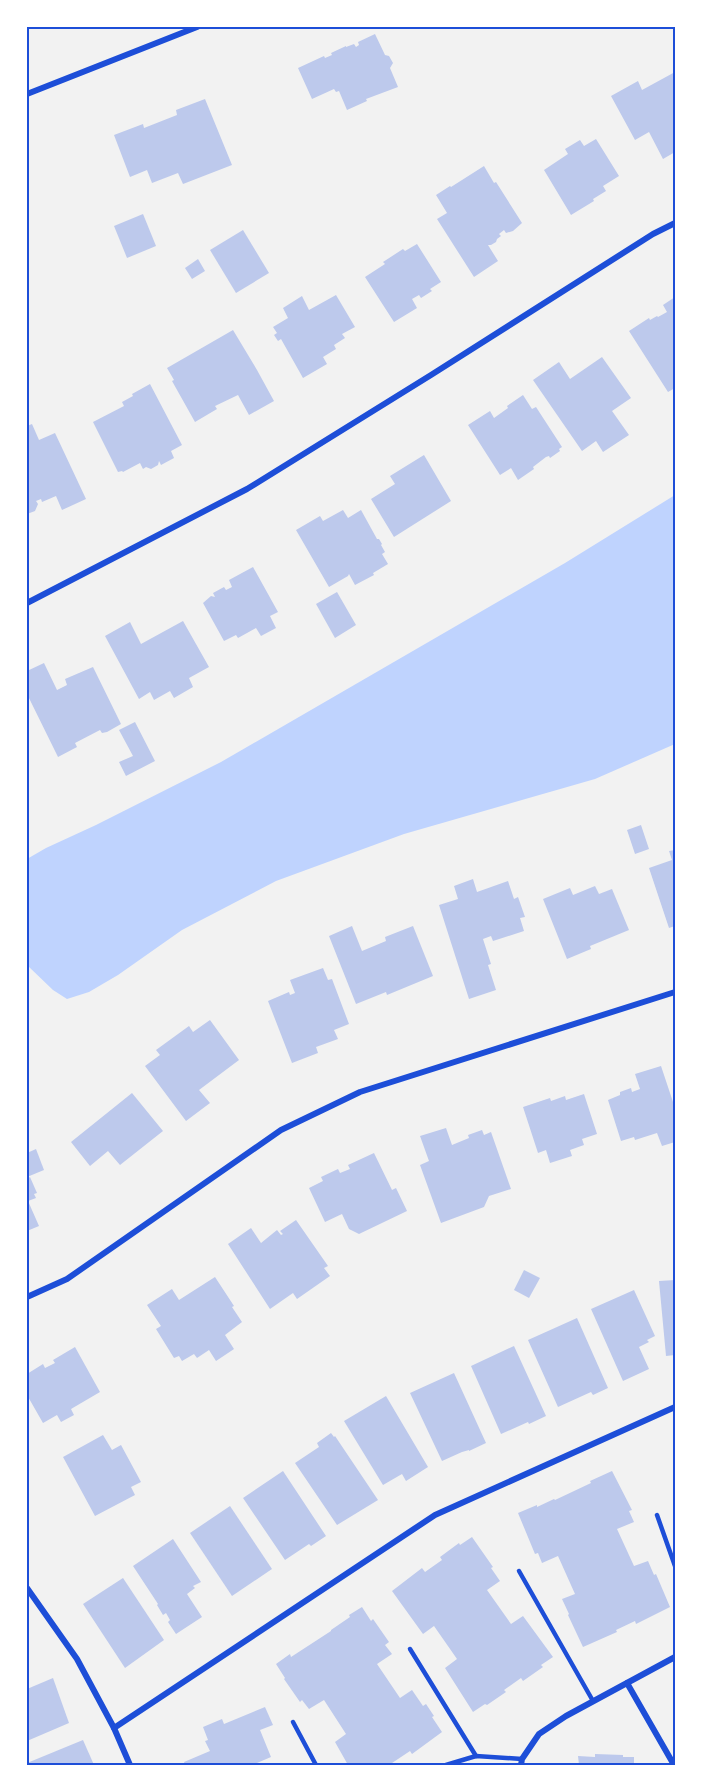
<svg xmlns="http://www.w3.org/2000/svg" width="702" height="1792" font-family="Jost,sans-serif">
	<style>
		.water { fill: #bfd3fe }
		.building { fill: #bdc9ec }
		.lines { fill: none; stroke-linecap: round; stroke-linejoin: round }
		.service { stroke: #1d4ed8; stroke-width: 4.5 }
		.minor { stroke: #1d4ed8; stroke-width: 6 }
		.neatline { fill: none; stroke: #1d4ed8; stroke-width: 2 }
	</style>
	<rect width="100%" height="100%" fill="#f2f2f2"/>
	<polygon class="water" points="675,495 675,744 595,779 404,834 276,881 182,930 118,975 89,992 67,999 53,990 28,966 27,859 46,848 96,825 221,762 565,563"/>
	<g class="building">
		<polygon points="375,34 385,55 389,56 393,63 390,68 398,87 366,99 367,101 347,110 339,91 336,92 334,89 312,99 298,68 324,56 325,58 332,55 331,53 346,46 346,47 354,44 356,47 359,45 358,42"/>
		<polygon points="675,72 675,152 663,159 649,132 635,140 611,96 638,81 642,90"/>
		<polygon points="205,99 232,165 183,184 178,173 152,183 147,170 130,177 114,135 143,124 144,128 177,115 176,110"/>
		<polygon points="596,139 619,176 603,186 606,191 593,199 594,201 571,215 544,170 568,154 565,149 580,140 584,146"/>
		<polygon points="484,166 494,183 496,182 522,223 513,231 506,233 504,230 499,234 501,236 497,239 496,242 491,245 488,245 498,261 474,277 437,219 447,213 436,195 450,186 451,187"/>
		<polygon points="143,214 156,246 127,258 114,226"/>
		<polygon points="243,230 269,273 236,293 210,250"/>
		<polygon points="417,244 441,282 430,289 432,291 421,298 419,295 412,299 417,308 394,322 365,277 385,264 383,262 403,249 405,251"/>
		<polygon points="198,259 205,271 192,279 185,268"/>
		<polygon points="336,295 355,327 342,334 345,338 334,345 336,349 323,357 327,364 303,378 281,339 278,341 274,335 277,333 273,327 288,318 283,308 302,296 309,310"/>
		<polygon points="675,297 675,388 668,392 629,331 649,318 650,320 657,316 658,317 667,312 663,305"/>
		<polygon points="233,330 257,370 274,401 249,415 238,395 215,406 217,409 195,422 172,381 174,380 167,368"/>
		<polygon points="602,357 631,398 612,411 629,435 603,452 596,441 582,451 533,380 559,362 570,379"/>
		<polygon points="150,384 182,445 171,451 174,458 161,465 159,461 158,465 151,469 146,467 143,469 140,463 123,472 122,471 118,472 93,422 124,406 122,402 133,396 132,394"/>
		<polygon points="523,395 532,409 536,407 562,447 559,449 560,451 550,458 549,456 546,457 533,467 534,469 518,480 511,468 500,475 468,425 490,411 494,418 508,408 507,406"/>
		<polygon points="32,424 39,440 55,433 86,499 62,510 56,496 42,502 41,499 36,501 38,504 35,511 27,514 27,426"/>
		<polygon points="424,455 451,501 394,537 371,499 395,484 390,476"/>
		<polygon points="343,510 348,518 361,510 377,539 379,539 382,544 381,545 385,552 382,554 388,564 373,573 374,575 355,585 349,574 348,576 329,587 296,530 320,516 323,521"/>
		<polygon points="253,567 278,612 270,616 276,628 261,636 256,628 238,638 236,635 224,641 203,603 211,596 215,597 213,593 224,587 226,590 232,587 229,580"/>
		<polygon points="337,592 356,625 335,638 316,604"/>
		<polygon points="183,621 209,667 189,678 193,687 174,698 170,691 154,700 150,692 139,699 105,636 130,622 141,644"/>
		<polygon points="44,663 57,690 67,685 65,679 93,667 121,724 107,732 102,733 100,730 75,743 77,747 58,757 27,694 27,671"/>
		<polygon points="135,722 155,761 126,776 119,762 133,756 119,730"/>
		<polygon points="641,825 649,849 635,854 627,830"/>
		<polygon points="675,850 675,926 669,928 649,868 672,860 669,851"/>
		<polygon points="473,879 477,892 508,881 514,899 518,897 525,917 520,918 524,931 493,941 491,936 483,939 491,964 488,965 496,990 469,999 439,905 458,899 454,886"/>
		<polygon points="595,886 599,894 612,889 629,930 590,946 591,949 567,959 543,899 570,888 573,895"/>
		<polygon points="352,926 362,951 386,941 385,937 413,926 433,976 387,995 386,992 356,1004 329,936"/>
		<polygon points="323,968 328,980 332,979 349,1024 334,1030 338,1039 316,1047 318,1053 292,1063 268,1001 289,992 290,995 295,993 290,980"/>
		<polygon points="210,1020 239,1060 199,1090 210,1103 186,1121 145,1066 160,1055 156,1050 189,1026 193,1032"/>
		<polygon points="661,1066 675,1108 675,1123 673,1124 675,1131 675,1142 662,1146 657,1133 635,1140 634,1137 621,1141 608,1100 620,1095 620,1092 631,1088 632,1092 640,1089 635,1074"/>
		<polygon points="132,1093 163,1131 120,1165 108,1151 90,1166 71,1142"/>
		<polygon points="584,1094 597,1134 582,1139 584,1145 570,1150 572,1156 550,1163 546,1150 538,1153 523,1107 550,1098 551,1101 565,1096 566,1100"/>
		<polygon points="446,1128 452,1145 469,1138 468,1135 482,1130 484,1135 491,1132 511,1189 489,1196 484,1207 441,1223 420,1165 429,1161 420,1136"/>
		<polygon points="36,1149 44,1170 27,1177 27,1153"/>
		<polygon points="374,1153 392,1190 396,1188 407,1211 359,1234 349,1229 342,1214 325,1222 309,1188 323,1181 321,1177 338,1169 340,1173 350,1169 348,1165"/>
		<polygon points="30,1177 37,1193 34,1194 36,1198 28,1201 39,1226 27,1231 27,1179"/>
		<polygon points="296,1220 328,1266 324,1268 330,1276 297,1299 293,1293 270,1309 228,1244 251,1228 261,1243 277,1230 281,1235 283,1234 280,1231"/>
		<polygon points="524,1270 540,1278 529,1298 514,1290"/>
		<polygon points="215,1277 234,1306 232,1307 242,1322 225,1335 234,1349 216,1361 209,1350 197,1358 194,1354 182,1361 179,1356 174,1358 156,1329 161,1326 147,1305 172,1289 179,1300"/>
		<polygon points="675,1280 675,1355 666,1356 659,1281"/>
		<polygon points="634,1290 655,1336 647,1340 649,1342 639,1347 649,1369 623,1381 591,1309"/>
		<polygon points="577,1318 608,1388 593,1395 591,1392 558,1407 528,1340"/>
		<polygon points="514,1346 546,1416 529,1424 528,1422 501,1434 471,1366"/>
		<polygon points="75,1347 100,1392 71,1409 74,1415 61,1422 57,1415 43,1423 27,1395 27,1374 43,1364 45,1368 55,1363 53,1360"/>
		<polygon points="454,1373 486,1443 469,1451 469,1450 462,1452 442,1461 410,1393"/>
		<polygon points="386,1396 428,1467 406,1481 402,1474 383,1485 344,1421"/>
		<polygon points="331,1433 334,1437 335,1436 378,1500 337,1525 295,1463 319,1447 317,1443"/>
		<polygon points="103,1435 112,1450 121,1445 141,1482 131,1487 135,1495 95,1516 63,1457"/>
		<polygon points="283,1471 326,1536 311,1546 309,1544 285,1560 243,1498"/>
		<polygon points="612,1471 632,1510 629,1511 634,1522 617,1529 634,1566 648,1561 654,1575 656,1574 670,1607 636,1624 635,1621 616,1630 617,1632 583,1647 568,1615 569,1614 562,1599 575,1594 558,1556 542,1563 538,1553 535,1554 518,1513 537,1505 537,1507 554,1499 555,1500 591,1483 590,1481"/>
		<polygon points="230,1506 272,1569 232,1596 190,1533"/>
		<polygon points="472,1537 493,1567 491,1568 500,1581 487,1590 511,1624 523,1616 553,1657 541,1665 543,1667 523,1681 521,1678 504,1690 506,1692 487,1705 485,1704 473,1712 445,1668 457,1659 434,1626 423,1634 392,1591 422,1568 425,1572 442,1560 440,1557 459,1543 460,1545"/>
		<polygon points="173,1539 201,1582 193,1586 195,1588 187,1594 202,1617 176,1634 168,1622 170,1620 166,1613 163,1615 157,1605 158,1604 133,1566"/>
		<polygon points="123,1578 164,1640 125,1668 83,1604"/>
		<polygon points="362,1607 371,1621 373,1619 389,1642 385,1645 392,1654 377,1664 400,1698 412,1690 423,1706 426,1704 434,1716 432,1717 442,1732 412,1754 410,1751 392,1763 393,1765 348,1765 335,1742 346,1734 324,1700 309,1709 302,1700 300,1702 284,1679 285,1678 276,1664 290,1654 291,1657 331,1631 331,1630 350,1617 349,1615"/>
		<polygon points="53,1678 69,1723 27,1741 27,1689"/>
		<polygon points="265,1707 273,1725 260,1730 271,1757 252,1765 185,1765 184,1762 210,1751 205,1741 208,1740 203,1727 222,1719 224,1724"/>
		<polygon points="83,1740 94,1765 27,1765 27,1763"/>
		<polygon points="595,1754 623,1755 623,1757 634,1757 634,1765 579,1765 578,1756 595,1757"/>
	</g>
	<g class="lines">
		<g class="service">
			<polyline points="657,1515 675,1566"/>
			<polyline points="519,1571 593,1701"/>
			<polyline points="410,1649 476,1756"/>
			<polyline points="293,1722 316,1765"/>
			<polyline points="446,1765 476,1756 522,1759"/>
		</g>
		<g class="minor">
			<polyline points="27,94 197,27"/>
			<polyline points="27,603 247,489 431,375 653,234 675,223"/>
			<polyline points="27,1297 67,1279 281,1130 360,1092 675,992"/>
			<polyline points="27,1588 77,1659 114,1728 130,1765"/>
			<polyline points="627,1683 674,1765"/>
			<polyline points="114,1728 435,1515 675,1407"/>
			<polyline points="521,1765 522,1759 539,1734 566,1716 675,1657"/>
		</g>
	</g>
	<rect width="702" height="1792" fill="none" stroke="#ffffff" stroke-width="57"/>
	<rect x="28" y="28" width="646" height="1736" class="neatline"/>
</svg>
